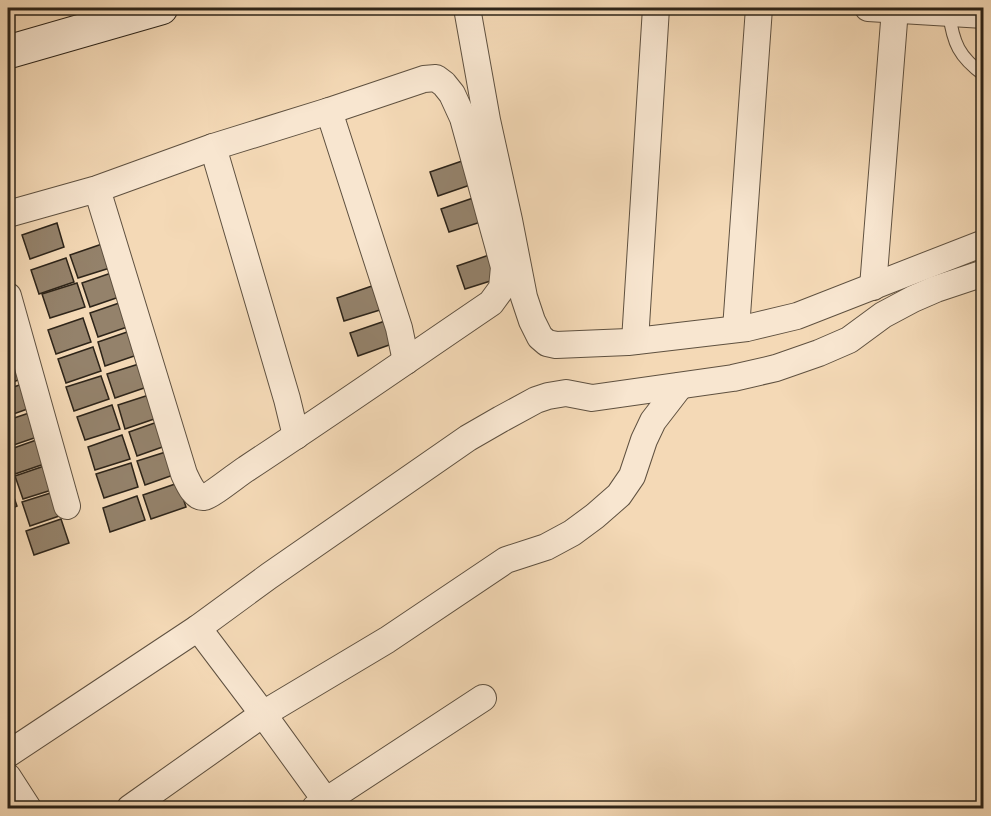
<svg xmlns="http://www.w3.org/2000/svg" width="991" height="816" font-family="'Libre Bodoni',serif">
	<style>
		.building { fill: #94826b; stroke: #2d2419; stroke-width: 1.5 }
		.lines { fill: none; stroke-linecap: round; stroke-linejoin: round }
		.lane-casing { stroke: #5f5140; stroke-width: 14 }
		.street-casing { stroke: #5f5140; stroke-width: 28 }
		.secondary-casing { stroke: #2d2419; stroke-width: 35 }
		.lane { stroke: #f8e6d0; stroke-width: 12 }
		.street { stroke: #f8e6d0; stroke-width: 26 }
		.secondary { stroke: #f8e6d0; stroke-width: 33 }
	</style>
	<rect width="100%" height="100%" fill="#f4d9b6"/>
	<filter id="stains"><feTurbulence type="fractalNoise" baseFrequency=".00333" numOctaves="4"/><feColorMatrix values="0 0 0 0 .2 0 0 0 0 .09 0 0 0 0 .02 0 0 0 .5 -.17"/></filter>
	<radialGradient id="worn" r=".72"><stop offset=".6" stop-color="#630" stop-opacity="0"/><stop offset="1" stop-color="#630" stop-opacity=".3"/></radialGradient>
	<g class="building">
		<polygon points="465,160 473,184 438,196 430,172"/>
		<polygon points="476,197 484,221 449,232 441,209"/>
		<polygon points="57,223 64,247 30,259 22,235"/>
		<polygon points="105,243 113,267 78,278 70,255"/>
		<polygon points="492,254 500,278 465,289 457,266"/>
		<polygon points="66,258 74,282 39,294 31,270"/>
		<polygon points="117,271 125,295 90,307 82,283"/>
		<polygon points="77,283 85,307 50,318 42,294"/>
		<polygon points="372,286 380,310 344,321 337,298"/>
		<polygon points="125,301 133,325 98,337 90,313"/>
		<polygon points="83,318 91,342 56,354 48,330"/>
		<polygon points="385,321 392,344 358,356 350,333"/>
		<polygon points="133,330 140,354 105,366 98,342"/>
		<polygon points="93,347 101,371 66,383 58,359"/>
		<polygon points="18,353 26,377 8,384 8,357"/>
		<polygon points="142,363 150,386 115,398 107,374"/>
		<polygon points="101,376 109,399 74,411 66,387"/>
		<polygon points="25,383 33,407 8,416 8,389"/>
		<polygon points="152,394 160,417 125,429 118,405"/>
		<polygon points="112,405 120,429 85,440 77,417"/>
		<polygon points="32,412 40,436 8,447 8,420"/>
		<polygon points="163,420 171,444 137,456 129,432"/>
		<polygon points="122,435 130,459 95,470 88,447"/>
		<polygon points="42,438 50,462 15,474 8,450"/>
		<polygon points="172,450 179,473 145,485 137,461"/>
		<polygon points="131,463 138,487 104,498 96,474"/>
		<polygon points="50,464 58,488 23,499 15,476"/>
		<polygon points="8,483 9,483 17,506 8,510"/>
		<polygon points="178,483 186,507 151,519 143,495"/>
		<polygon points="57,491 65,514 30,526 22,502"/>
		<polygon points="137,496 145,520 110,532 103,508"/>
		<polygon points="61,519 69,543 34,555 26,531"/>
	</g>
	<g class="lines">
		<defs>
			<path id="lane" d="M949,13C953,43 959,57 984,75"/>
			<g id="street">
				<polyline points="467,8 487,120 509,220 524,297 532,321 540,337 547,343 556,345 628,342 747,328 797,316 984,243"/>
				<polyline points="868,8 984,15"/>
				<polyline points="329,111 399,328 406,361"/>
				<polyline points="213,147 287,399 296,436"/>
				<path d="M8,214L97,189L213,147L329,111L424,79L436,78L444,84L452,94L463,118L504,267L502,288L491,303C410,358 328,415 246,469C238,474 211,496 204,497C194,498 188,482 184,474L97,189"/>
				<polyline points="873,287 895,9"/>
				<polyline points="8,296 67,506"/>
				<polyline points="736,329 759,8"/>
				<polyline points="635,341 656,8"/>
				<polyline points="198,628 263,714 331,808"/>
				<polyline points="8,754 198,628 269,576 468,438 501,419 536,400 548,396 566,393 592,398 733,378 776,368 819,353 849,340 883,315 913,299 936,289 984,273"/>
				<polyline points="8,777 28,808"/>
				<polyline points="130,808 263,714 387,640 506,560 546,547 572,533 595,516 619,495 632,476 644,440 653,421 680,386"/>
				<polyline points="315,808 483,698"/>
			</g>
			<polyline id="secondary" points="8,52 161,8"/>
		</defs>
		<use href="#lane" class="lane-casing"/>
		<use href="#street" class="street-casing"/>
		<use href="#secondary" class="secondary-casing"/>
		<use href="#lane" class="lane"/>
		<use href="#street" class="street"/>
		<use href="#secondary" class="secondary"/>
	</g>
	<rect width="991" height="816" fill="none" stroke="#f4d9b6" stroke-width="30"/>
	<rect x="9" y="9" width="973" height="798" fill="none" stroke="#2d2419" stroke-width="3"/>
	<rect x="15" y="15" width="961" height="786" fill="none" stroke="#2d2419" stroke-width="1.5"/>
	<rect width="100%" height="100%" filter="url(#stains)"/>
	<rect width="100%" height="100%" fill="url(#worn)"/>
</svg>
